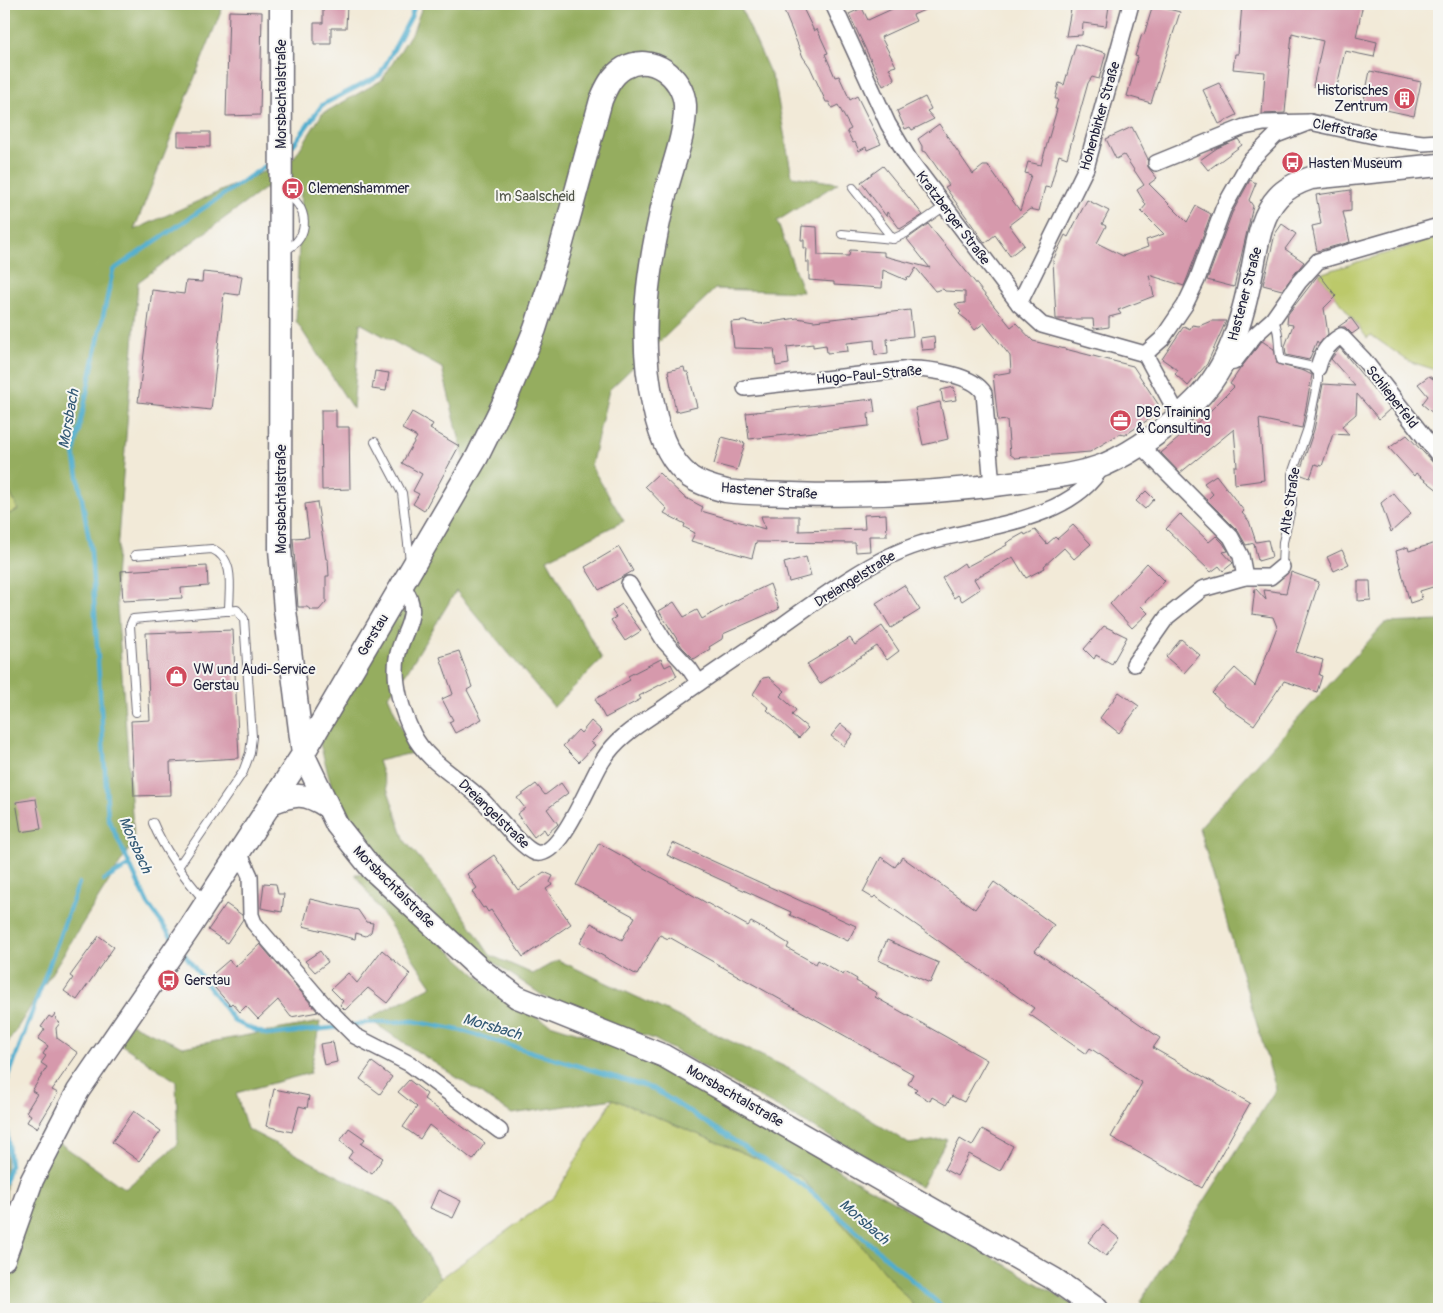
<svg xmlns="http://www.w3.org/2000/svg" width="1443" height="1313" font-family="Pangolin,sans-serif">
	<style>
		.green { fill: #bcc96b; stroke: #6f7653 }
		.forest { fill: #95ad5f; stroke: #5c684d }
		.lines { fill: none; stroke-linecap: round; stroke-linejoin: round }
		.stream { stroke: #50adce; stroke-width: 4.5 }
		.building { fill: #d699ac }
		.lane-casing { stroke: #6b6872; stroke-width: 10 }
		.street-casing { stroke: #6b6872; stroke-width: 18 }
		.secondary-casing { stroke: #6b6872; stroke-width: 25 }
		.lane { stroke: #fff; stroke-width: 8 }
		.street { stroke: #fff; stroke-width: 15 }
		.secondary { stroke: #fff; stroke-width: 22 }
		.labels { text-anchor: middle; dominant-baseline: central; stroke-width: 4; stroke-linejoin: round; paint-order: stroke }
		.poi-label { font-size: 14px; fill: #22223b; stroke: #f6f6f2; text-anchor: start }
		.street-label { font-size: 14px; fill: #22223b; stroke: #f6f6f2 }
		.park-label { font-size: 14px; fill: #505449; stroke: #f6f6f2 }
		.water-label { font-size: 15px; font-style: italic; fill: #345a76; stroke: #f6f6f2 }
	</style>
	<rect width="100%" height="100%" fill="#f6f6f2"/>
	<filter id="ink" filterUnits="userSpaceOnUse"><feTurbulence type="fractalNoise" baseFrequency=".02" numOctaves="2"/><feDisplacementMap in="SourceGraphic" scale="10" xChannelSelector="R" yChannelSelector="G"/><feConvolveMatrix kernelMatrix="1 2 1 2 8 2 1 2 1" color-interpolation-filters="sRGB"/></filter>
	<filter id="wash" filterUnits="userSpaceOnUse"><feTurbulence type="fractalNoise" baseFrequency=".0096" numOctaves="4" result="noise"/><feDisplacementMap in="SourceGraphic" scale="20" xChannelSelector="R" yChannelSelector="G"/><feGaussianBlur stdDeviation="1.12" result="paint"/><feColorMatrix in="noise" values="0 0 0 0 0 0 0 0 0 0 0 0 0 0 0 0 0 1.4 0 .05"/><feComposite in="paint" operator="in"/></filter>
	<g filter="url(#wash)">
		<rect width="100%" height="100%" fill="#f2ead8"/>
		<g class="green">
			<polygon points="1439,237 1439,371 1408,361 1371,335 1367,338 1319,274"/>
			<polygon points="4,479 18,510 4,516"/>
			<polygon points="613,1099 801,1177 917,1309 416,1309 413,1306 441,1278 554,1197"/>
		</g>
		<g class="forest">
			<polygon points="4,4 224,4 134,230 294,158 322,114 382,80 414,29 423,4 739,4 775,84 792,176 838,183 777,221 803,292 715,289 609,390 591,466 624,521 547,559 602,659 554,707 456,591 406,673 388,696 412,753 378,761 405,841 447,890 490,955 533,974 558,960 794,1071 909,1144 947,1139 921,1187 654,1039 555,1004 474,949 393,878 340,817 320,744 467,470 442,368 360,323 353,409 296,321 301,188 264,189 138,282 115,578 134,841 6,1046 6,1216 58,1142 125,1189 178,1144 176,1081 119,1043 131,1024 183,1047 320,1022 310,1073 236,1093 247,1129 396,1206 441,1278 413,1306 416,1309 4,1309 4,516 18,510 4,479"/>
			<polygon points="1439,621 1439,1309 1145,1309 1140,1301 1276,1089 1199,828 1385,623"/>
			<polygon points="355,874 366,874 507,1003 550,1024 640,1052 697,1083 860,1183 960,1238 1080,1309 917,1309 801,1177 613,1099 512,1114 368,1019 432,986"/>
		</g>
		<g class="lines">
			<g class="stream">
				<polyline points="288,149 294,144 322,105 380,75 411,17 415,4"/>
				<polyline points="104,880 130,865"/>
				<polyline points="173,939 148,904 108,818 91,551 74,453 113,270 274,160"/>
				<polyline points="182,951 235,1022 268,1035 341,1027"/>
				<polyline points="349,1026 364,1023 413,1021 463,1031 654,1089 803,1185 945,1309"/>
				<polyline points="4,1089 79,883"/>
				<polyline points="4,1097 10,1166 4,1183"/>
			</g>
		</g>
		<g id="blocks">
			<g class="building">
				<polygon points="323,4 347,4 346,28 331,28 331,44 314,44 314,23 323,23"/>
				<polygon points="781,4 801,4 814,31 817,29 828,53 825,54 835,77 839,76 850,100 857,96 881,144 867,150 866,147 859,151 855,142 853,143 847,131 851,129 838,105 832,108 829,102 826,102 810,67 803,57"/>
				<polygon points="903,4 938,4 913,15 916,21 881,37 896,66 889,68 895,80 883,86 849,14 862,8 868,20"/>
				<polygon points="1072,4 1109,6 1106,26 1083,23 1082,35 1066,36"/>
				<polygon points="1242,4 1363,4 1356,37 1377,42 1374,57 1345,51 1336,91 1313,86 1323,41 1292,33 1285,113 1262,114 1265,72 1233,69 1235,54 1238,54"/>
				<polygon points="1153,5 1180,12 1151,103 1127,96 1138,57 1135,56 1142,34 1144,35"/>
				<polygon points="229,11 262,12 260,115 226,116"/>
				<polygon points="1076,44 1106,53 1099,79 1092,77 1088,83 1067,158 1059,155 1050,188 1045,187 1039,211 1030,209 1009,225 1024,245 1010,256 995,235 985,243 945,187 949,185 926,152 922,151 922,146 918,139 939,124 973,174 983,166 988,166 1020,211 1031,175 1025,173 1028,162 1041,165 1057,109 1055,109 1058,99 1055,99 1059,83 1064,85"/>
				<polygon points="1370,71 1421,82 1414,116 1363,105"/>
				<polygon points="1219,83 1237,115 1219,124 1203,90"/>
				<polygon points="925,97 931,109 927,111 934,119 912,130 910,127 905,129 897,111"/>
				<polygon points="1132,127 1148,159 1148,167 1157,178 1149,184 1187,222 1196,206 1211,214 1188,276 1184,286 1149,275 1154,296 1118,310 1121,314 1109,317 1109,327 1094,329 1093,319 1056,319 1053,260 1065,235 1068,237 1087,200 1109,211 1102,224 1106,226 1097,243 1123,256 1148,247 1146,240 1164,234 1141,211 1146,205 1137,190 1144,185 1124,155 1116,159 1106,139"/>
				<polygon points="178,132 210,132 210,147 178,146"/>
				<polygon points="1238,139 1242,145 1208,170 1200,160 1217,148"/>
				<polygon points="883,166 923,215 900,229 887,212 886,216 861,182"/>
				<polygon points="1250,180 1256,183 1249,200 1253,206 1234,287 1207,280 1232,213"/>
				<polygon points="1351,190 1351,211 1343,212 1350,242 1317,251 1312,226 1321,224 1316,195"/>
				<polygon points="928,224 1011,327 1016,323 1033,341 1133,366 1160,407 1157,414 1125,435 1119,434 1090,452 1015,458 1010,454 1007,420 998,421 993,375 1011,372 1010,356 984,323 975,330 967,320 959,314 961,312 955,304 965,303 965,292 945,291 943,289 935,291 916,268 910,278 907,277 906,280 883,270 882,288 834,285 834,282 809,280 809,262 806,262 807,248 804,248 804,240 801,240 802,226 817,227 818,255 849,256 850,250 884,252 884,256 930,268 907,239"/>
				<polygon points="1282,224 1296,234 1285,249 1304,262 1282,290 1263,285 1275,234"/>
				<polygon points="203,272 242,276 239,295 224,293 211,410 138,402 152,290 184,294 186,281 202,282"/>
				<polygon points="1319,274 1336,296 1324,308 1328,334 1319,344 1317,341 1309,360 1286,355 1285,346 1293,325 1287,324 1288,314"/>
				<polygon points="910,310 913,336 887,339 888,353 875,355 874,340 847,343 848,351 827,353 826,345 813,347 813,344 787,347 789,364 776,366 774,349 734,348 731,322 744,321 760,324 797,318 814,321"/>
				<polygon points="1351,318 1359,329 1352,334 1345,327 1338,327"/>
				<polygon points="1211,321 1226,321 1207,364 1188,386 1175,374 1178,370 1162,359 1184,326 1190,329 1192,325 1199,326"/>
				<polygon points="934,336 935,349 922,350 920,338"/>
				<polygon points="1262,341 1274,349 1277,364 1304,371 1312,375 1302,428 1259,419 1264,480 1235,484 1234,466 1237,466 1234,429 1180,473 1161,453 1205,416 1234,387 1230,384 1240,369"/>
				<polygon points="1340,348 1390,409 1379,419 1357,394 1356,414 1342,426 1349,435 1333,434 1322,466 1315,464 1310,478 1299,474 1314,430 1323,384 1355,386 1331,359"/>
				<polygon points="684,367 685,372 688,372 697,407 676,412 668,371"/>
				<polygon points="375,371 389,373 386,391 372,389"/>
				<polygon points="1429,376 1439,383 1439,409 1434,414 1422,404 1428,396 1418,384"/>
				<polygon points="954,387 956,400 943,402 941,390"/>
				<polygon points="873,399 875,412 868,413 869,426 749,439 746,413"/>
				<polygon points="940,402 948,439 923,445 915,408"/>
				<polygon points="321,410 336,410 336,427 349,427 350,489 322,490"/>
				<polygon points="412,412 433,424 430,429 459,446 424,511 413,504 419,494 413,491 422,474 402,463 417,437 402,429"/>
				<polygon points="1407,435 1439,469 1439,491 1416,473 1414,476 1389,448"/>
				<polygon points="722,437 745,443 737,470 714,464"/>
				<polygon points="659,473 684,497 703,507 701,511 765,529 761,516 799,516 799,531 865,529 864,515 886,514 887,536 869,536 870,551 856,552 855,543 756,542 752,558 691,541 695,533 684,527 685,524 664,513 667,509 645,486"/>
				<polygon points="1216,475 1244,511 1242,513 1249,521 1256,542 1268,540 1272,557 1258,561 1254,543 1246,545 1238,531 1207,500 1213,494 1204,483"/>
				<polygon points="1146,491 1154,499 1145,509 1136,501"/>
				<polygon points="1393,493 1411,514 1391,532 1381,503"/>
				<polygon points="317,502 326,559 328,559 329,576 326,576 326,602 319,610 311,610 307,607 298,607 293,538 309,537 305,504"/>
				<polygon points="1180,514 1209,542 1216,536 1223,543 1228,551 1223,552 1233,563 1223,571 1219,566 1211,572 1166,529"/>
				<polygon points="1073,525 1091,544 1074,559 1064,548 1044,566 1045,568 1026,578 1013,557 974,579 980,589 962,601 958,595 954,598 942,578 964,563 966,567 1007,545 1006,543 1024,533 1025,535 1035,530 1047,544 1055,537 1057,539"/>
				<polygon points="1439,542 1439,585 1420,591 1422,599 1410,603 1396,551 1408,547 1409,551"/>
				<polygon points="619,547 633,571 599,590 585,567"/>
				<polygon points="1342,550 1349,564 1334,571 1327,557"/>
				<polygon points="806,557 811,576 789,582 784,563"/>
				<polygon points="1147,563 1165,581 1141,606 1148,613 1132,628 1110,604"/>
				<polygon points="207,566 208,586 181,588 182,598 123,601 121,571"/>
				<polygon points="1291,572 1319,582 1296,652 1323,660 1319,675 1322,676 1317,692 1284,681 1254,725 1226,706 1212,693 1235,668 1255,686 1277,627 1273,617 1252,614 1255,588 1266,600 1264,590 1286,593"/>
				<polygon points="1358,581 1370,581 1371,600 1358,601"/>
				<polygon points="770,584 779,609 723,634 722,639 709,647 710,649 694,659 682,647 659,611 674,602 684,617 697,610 702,619 730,603"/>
				<polygon points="904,585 920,610 891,628 876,603"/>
				<polygon points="622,604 641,631 625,641 611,620 616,617 612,611"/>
				<polygon points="882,626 899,651 887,660 877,646 820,684 807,664 850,638 855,645"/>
				<polygon points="1104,626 1127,637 1112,664 1096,655 1094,659 1084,649"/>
				<polygon points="233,630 239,758 170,762 171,795 134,796 131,721 150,720 146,633"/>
				<polygon points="1181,639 1200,655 1184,673 1166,657"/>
				<polygon points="459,651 472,687 467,690 482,719 455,733 449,722 453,720 442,699 453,694 440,657"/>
				<polygon points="661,659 665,667 671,664 677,676 639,696 641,699 605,718 595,699 630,680 628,676"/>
				<polygon points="769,677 785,691 780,696 796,710 792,715 808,728 799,738 767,710 769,708 753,694 763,678"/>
				<polygon points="1119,692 1139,706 1119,733 1100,718"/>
				<polygon points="591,721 602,731 591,742 595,745 579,762 563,746 578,730 581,733"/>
				<polygon points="841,724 853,734 844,746 831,736"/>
				<polygon points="561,783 568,793 547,809 558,824 547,834 544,829 534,837 517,814 525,808 517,798 536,784 545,795"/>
				<polygon points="36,799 41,829 21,832 16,802"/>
				<polygon points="599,843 748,926 751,922 773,934 789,944 787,948 816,964 818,960 843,975 845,972 857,979 856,981 877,993 875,997 987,1060 964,1102 952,1096 946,1105 932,1097 930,1101 914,1092 917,1089 908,1084 913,1074 669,937 668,939 660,935 637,975 580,943 591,923 622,940 635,917 576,885"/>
				<polygon points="673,843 856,926 848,941 790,915 791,912 667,855"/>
				<polygon points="494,855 518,890 544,872 553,876 550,882 552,885 546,889 571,924 523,957 491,910 488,912 485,907 483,908 472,892 477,888 467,874"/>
				<polygon points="881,857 895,867 902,857 975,909 994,882 1054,925 1035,951 1160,1038 1153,1048 1250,1103 1202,1188 1111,1137 1142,1083 1090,1048 1086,1054 1029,1014 1034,1008 875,896 873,898 863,892"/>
				<polygon points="264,883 276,884 278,894 284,894 282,912 261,908"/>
				<polygon points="310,899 358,910 366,922 373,923 371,932 366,936 356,933 355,939 303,926"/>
				<polygon points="226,904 242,915 243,919 227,943 208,930"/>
				<polygon points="99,936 114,947 77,1000 64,991 73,978 70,976"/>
				<polygon points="887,940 939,963 930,983 878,960"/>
				<polygon points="260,944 318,1012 291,1017 278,1000 258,1019 246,1006 240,1012 232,1003 230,1005 207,979 229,960 235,967"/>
				<polygon points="382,950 410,974 387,1003 368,988 345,1010 340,1005 343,1001 331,989 348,973 357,983"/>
				<polygon points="320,951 328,962 315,972 305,961"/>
				<polygon points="55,1014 56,1020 60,1023 56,1028 57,1038 78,1053 52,1090 58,1093 37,1128 27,1122 31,1115 26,1112 37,1094 32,1091 47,1067 41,1063 46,1056 43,1054 48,1046 38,1039 45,1029 41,1027 49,1016 52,1018"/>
				<polygon points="333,1042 337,1062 324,1065 320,1044"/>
				<polygon points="372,1062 392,1077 380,1094 360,1079"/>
				<polygon points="409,1080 427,1094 424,1099 485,1143 473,1160 429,1125 420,1139 403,1127 417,1107 398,1092"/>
				<polygon points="274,1089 309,1096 307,1108 299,1106 292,1132 266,1126"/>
				<polygon points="134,1111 161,1131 139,1161 112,1142"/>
				<polygon points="349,1128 365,1139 361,1144 383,1158 372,1174 348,1158 353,1151 340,1141"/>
				<polygon points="982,1129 1013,1146 1000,1171 969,1154 957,1176 944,1169 960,1139 972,1146"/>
				<polygon points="438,1190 461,1201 453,1218 430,1208"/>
				<polygon points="1103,1225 1120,1239 1106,1256 1088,1242"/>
			</g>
		</g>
	</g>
	<g filter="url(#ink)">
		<use href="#blocks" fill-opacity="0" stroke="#6b6872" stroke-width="1"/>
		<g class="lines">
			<defs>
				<g id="lane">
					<polyline points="853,188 893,239"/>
					<path d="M283,192C309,204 312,238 285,250"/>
					<polyline points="842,234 893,239 906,233 945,206"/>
					<path d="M1273,319C1281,334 1277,344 1281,360L1318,368V380L1308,428L1292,474V505L1283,542L1282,567"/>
					<polyline points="375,442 402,493 410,561"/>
					<path d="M135,555L212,549C236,559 229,589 229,611"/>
					<polyline points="136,712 130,626 133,619 237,610 244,619 252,737 250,753 243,772 178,867"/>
					<path d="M153,823C165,852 184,877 205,901"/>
				</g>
				<g id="street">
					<polyline points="833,4 888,124 909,159 1019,304 1042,325 1145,354 1178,415"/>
					<polyline points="1156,163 1244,127 1264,123 1310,122 1383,138 1423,143 1439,142"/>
					<polyline points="1019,304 1086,168 1131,4"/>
					<polyline points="1145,354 1162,339 1185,305 1197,280 1223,209 1250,161 1276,135 1310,122"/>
					<polyline points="1223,364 1234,362 1255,335 1273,319 1299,282 1318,261 1439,226"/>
					<path d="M1318,368C1321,354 1329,343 1341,336L1364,360L1439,456"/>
					<path d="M745,388L911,369C930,369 974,375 984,393L992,486"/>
					<polyline points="1140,445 1231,537 1241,556 1245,577"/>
					<polyline points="629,584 665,642 689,668 699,683"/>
					<path d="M402,585C424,614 402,629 397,658C393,682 402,712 413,734C427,763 462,779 484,802C495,813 522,849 536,853C562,858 590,779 603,760C617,737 640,724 662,709C689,690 716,671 743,653C795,618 861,562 920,544C975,527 1072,522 1102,466"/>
					<polyline points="1134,664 1167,617 1202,589 1245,577 1270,577 1282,567"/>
					<polyline points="239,852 250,876 251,915 254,923 325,1006 355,1036 410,1064 500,1131"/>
				</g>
				<g id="secondary">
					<polyline points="281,4 280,549 285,610 303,754 337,825 372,869 480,969 517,997 664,1056 1054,1279 1097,1309"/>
					<path d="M271,803C295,794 304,792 326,806"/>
					<path d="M4,1259L32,1180L78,1091L189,929L303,754L477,457L509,392L535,329L559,254L601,100C606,88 612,75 624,68C652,52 683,77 685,105C686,134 672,167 665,195C648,266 637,336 654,408C659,433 669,461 690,477C700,484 714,488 726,491C747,494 770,493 792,494C872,497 954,492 1034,480C1057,476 1082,474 1104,465C1136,451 1170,426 1195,401C1230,367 1243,317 1252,271C1257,247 1260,216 1278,197C1287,187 1299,182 1311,178L1439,165"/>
				</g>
			</defs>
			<use href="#lane" class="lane-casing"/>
			<use href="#street" class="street-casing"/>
			<use href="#secondary" class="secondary-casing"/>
			<use href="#lane" class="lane"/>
			<use href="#street" class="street"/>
			<use href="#secondary" class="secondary"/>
		</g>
	</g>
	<defs>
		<symbol id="building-disc" viewBox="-11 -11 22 22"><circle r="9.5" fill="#d1495b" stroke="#f6f6f2"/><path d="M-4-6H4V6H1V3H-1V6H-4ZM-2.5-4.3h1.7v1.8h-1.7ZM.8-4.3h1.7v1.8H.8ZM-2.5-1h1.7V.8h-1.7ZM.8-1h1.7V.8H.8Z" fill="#fff"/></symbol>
		<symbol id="bus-disc" viewBox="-11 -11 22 22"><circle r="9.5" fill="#d1495b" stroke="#f6f6f2"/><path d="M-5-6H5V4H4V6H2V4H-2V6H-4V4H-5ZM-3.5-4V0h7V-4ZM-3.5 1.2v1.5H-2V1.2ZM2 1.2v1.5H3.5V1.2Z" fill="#fff"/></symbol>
		<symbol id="office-disc" viewBox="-11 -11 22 22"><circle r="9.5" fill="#d1495b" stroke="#f6f6f2"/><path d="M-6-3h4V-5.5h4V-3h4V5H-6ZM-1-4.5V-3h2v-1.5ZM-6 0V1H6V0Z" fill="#fff"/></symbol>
		<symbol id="shop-disc" viewBox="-11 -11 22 22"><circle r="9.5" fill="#d1495b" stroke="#f6f6f2"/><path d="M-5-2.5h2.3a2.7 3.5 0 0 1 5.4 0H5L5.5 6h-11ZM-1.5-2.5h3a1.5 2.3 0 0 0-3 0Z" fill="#fff"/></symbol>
	</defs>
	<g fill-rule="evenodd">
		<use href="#building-disc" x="1392" y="86" width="25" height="25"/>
		<use href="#bus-disc" x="1280" y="150" width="25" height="25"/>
		<use href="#bus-disc" x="280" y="176" width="25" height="25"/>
		<use href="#office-disc" x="1108" y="408" width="25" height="25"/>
		<use href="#shop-disc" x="164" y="664" width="25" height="25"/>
		<use href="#bus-disc" x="156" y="968" width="25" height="25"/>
	</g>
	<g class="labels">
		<g class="poi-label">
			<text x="1388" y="90" text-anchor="end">Historisches<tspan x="1388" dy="16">Zentrum</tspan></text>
			<text x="1308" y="163">Hasten Museum</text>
			<text x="308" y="188">Clemenshammer</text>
			<text x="1136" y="412">DBS Training<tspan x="1136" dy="16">&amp; Consulting</tspan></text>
			<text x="193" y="669">VW und Audi-Service<tspan x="193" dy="16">Gerstau</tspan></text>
			<text x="184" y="980">Gerstau</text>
		</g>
		<g class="street-label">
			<text transform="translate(281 94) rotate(-90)">Morsbachtalstraße</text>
			<text transform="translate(1100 116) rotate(-74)">Hohenbirker Straße</text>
			<text transform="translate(1345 130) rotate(12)">Cleffstraße</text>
			<text transform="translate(953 218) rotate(53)">Kratzberger Straße</text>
			<text transform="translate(1245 294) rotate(-75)">Hastener Straße</text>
			<text transform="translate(869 375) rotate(-5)">Hugo-Paul-Straße</text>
			<text transform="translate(1392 397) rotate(52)">Schlieperfeld</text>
			<text transform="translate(769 491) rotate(4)">Hastener Straße</text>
			<text transform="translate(281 499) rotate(-90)">Morsbachtalstraße</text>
			<text transform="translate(1290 501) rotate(-81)">Alte Straße</text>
			<text transform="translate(855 579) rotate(-32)">Dreiangelstraße</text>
			<text transform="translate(373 635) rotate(-59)">Gerstau</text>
			<text transform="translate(494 814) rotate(44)">Dreiangelstraße</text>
			<text transform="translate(394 887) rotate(45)">Morsbachtalstraße</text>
			<text transform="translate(735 1096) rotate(30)">Morsbachtalstraße</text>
		</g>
		<g class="park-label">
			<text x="535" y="196">Im Saalscheid</text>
		</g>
		<g class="water-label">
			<text transform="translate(69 419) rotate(-80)">Morsbach</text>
			<text transform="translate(135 845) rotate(66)">Morsbach</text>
			<text transform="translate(492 1027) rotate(16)">Morsbach</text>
			<text transform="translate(864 1222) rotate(41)">Morsbach</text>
		</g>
	</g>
	<rect width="1443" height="1313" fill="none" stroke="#f6f6f2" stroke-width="20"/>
</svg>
